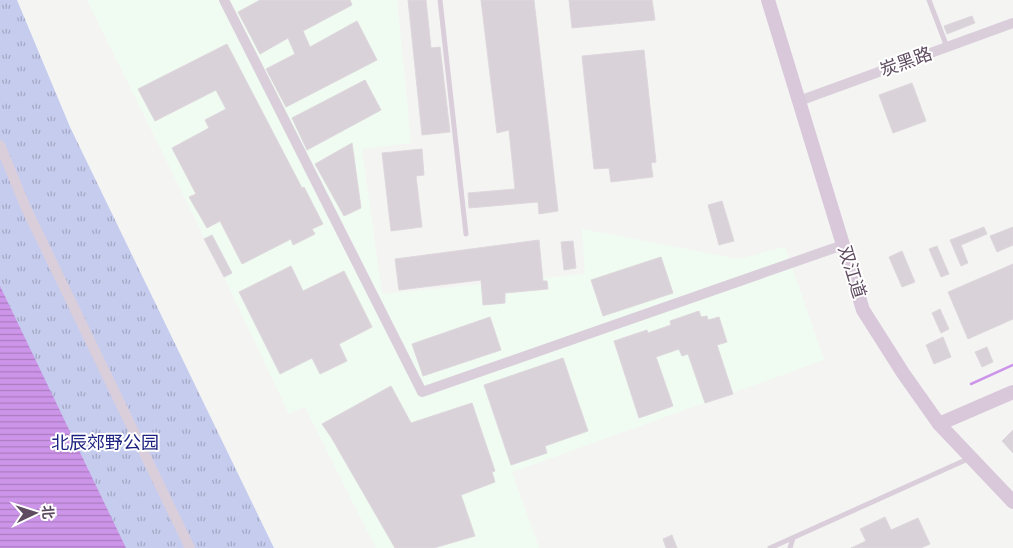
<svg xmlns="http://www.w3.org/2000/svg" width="1013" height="548" font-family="Karla,'Noto Sans SC',sans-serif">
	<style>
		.commercial { fill: #f0fcf2 }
		.grass { fill: url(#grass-tufts) }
		.water { fill: url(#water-rules) }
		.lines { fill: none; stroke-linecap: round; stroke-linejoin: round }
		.stream { stroke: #cd95e9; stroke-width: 2.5 }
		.building { fill: #dad2d9; stroke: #ded7dd }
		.service { stroke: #dacedb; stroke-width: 5 }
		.minor { stroke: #dacedb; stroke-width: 10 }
		.secondary { stroke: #d9c7da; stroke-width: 14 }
		.labels { text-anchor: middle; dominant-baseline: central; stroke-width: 4; stroke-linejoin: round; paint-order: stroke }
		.street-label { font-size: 18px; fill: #5e4b60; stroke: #fff }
		.park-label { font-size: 18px; fill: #1d2280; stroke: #fff }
	</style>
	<defs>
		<pattern id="grass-tufts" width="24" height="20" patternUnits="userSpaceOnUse" patternTransform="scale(1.25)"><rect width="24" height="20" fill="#c6ccee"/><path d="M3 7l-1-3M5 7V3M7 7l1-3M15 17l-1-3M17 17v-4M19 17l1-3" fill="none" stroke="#a4a8c4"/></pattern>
		<pattern id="water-rules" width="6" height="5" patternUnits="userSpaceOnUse" patternTransform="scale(1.25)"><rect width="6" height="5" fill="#cd95e9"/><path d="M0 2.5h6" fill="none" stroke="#aa7cc0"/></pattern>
	</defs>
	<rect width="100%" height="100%" fill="#f4f5f3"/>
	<polygon class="commercial" points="87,0 397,0 411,143 362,149 382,294 585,274 582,229 739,259 785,247 824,360 512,472 539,548 376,548 305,407 289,414 224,277"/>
	<polygon class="grass" points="0,0 17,0 70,127 274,548 0,548"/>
	<polygon class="water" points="0,286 126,548 0,548"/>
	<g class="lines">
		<polyline class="stream" points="971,384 1013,365"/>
	</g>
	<g class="building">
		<polygon points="260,0 350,0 352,5 303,31 310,47 357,21 377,60 286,107 266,69 295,54 288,38 260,54 238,12"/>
		<polygon points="408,0 426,0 431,48 440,47 450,132 422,135"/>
		<polygon points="481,0 534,0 558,211 539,214 538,202 469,208 468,193 515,189 509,130 497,133"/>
		<polygon points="569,0 652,0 655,20 572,28"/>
		<polygon points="972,16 975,23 947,34 944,26"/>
		<polygon points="227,44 302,188 304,187 323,224 312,229 315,234 293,245 291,239 242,264 220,221 207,228 189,197 196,194 172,148 209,128 205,120 226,109 216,90 155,121 138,89"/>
		<polygon points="644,50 656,162 651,163 653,177 611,182 609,168 594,169 582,56"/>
		<polygon points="365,80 381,110 307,150 292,118"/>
		<polygon points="912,83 926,121 893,133 879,95"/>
		<polygon points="352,143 361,208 344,216 315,164"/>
		<polygon points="422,149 424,175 416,176 422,227 391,231 382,153"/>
		<polygon points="722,201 734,241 719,245 708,205"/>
		<polygon points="984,227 987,234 961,245 968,263 961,266 950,240"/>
		<polygon points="1013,227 1013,245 997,252 990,236"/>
		<polygon points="212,235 232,273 224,277 204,239"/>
		<polygon points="539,240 543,281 547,281 548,289 505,293 505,303 483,305 481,280 399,290 395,259"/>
		<polygon points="573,241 576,268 564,270 561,242"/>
		<polygon points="937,246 949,274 941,277 929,249"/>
		<polygon points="902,251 915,282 902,287 889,257"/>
		<polygon points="661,257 673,293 603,316 591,280"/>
		<polygon points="1013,264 1013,319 968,339 948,292"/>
		<polygon points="291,266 303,291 344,271 372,327 339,344 347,361 320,374 312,358 280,374 239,292"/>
		<polygon points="940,309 949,329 941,333 932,313"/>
		<polygon points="699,311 701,317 707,316 708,320 719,317 727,342 717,345 733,394 705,403 688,354 682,356 679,349 656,357 673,406 639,418 614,341 647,330 648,333 671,325 670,321"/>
		<polygon points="490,317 501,350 423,376 412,344"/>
		<polygon points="943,337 951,357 934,364 926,345"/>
		<polygon points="987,347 993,362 982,367 975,352"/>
		<polygon points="563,358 588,431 545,446 547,453 511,465 484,385"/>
		<polygon points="391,386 411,423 472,403 495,471 492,472 495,482 461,495 475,536 434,548 395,548 331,437 322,424"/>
		<polygon points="1013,430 1013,453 1002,441"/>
		<polygon points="885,517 891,530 918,518 930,544 921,548 851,548 866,541 860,529"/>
		<polygon points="672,535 677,548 666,548 663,539"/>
	</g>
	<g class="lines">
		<g class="service">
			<polyline points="440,0 466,234"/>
			<polyline points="929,0 947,47"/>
			<polyline points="770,548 970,458"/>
			<polyline points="790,548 793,538"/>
		</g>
		<g class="minor">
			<polyline points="224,0 422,392 843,245"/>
			<polyline points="799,101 1013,23"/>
			<polyline points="0,145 26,208 190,548"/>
		</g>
		<g class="secondary">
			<polyline points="768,0 863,310 903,373 939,424 1013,502"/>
			<polyline points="939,424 1013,392"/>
		</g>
	</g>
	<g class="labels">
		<g class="street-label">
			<text transform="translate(906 62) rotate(-20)">炭黑路</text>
			<text transform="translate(852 272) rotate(73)">双江道</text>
		</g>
		<g class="park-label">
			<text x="105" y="443">北辰郊野公园</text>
		</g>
	</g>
	<g transform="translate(35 513) rotate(86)" stroke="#ffffff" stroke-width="4" paint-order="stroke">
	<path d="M0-4L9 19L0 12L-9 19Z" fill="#5e4b60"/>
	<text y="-8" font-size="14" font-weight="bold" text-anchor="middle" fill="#5e4b60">北</text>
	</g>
</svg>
